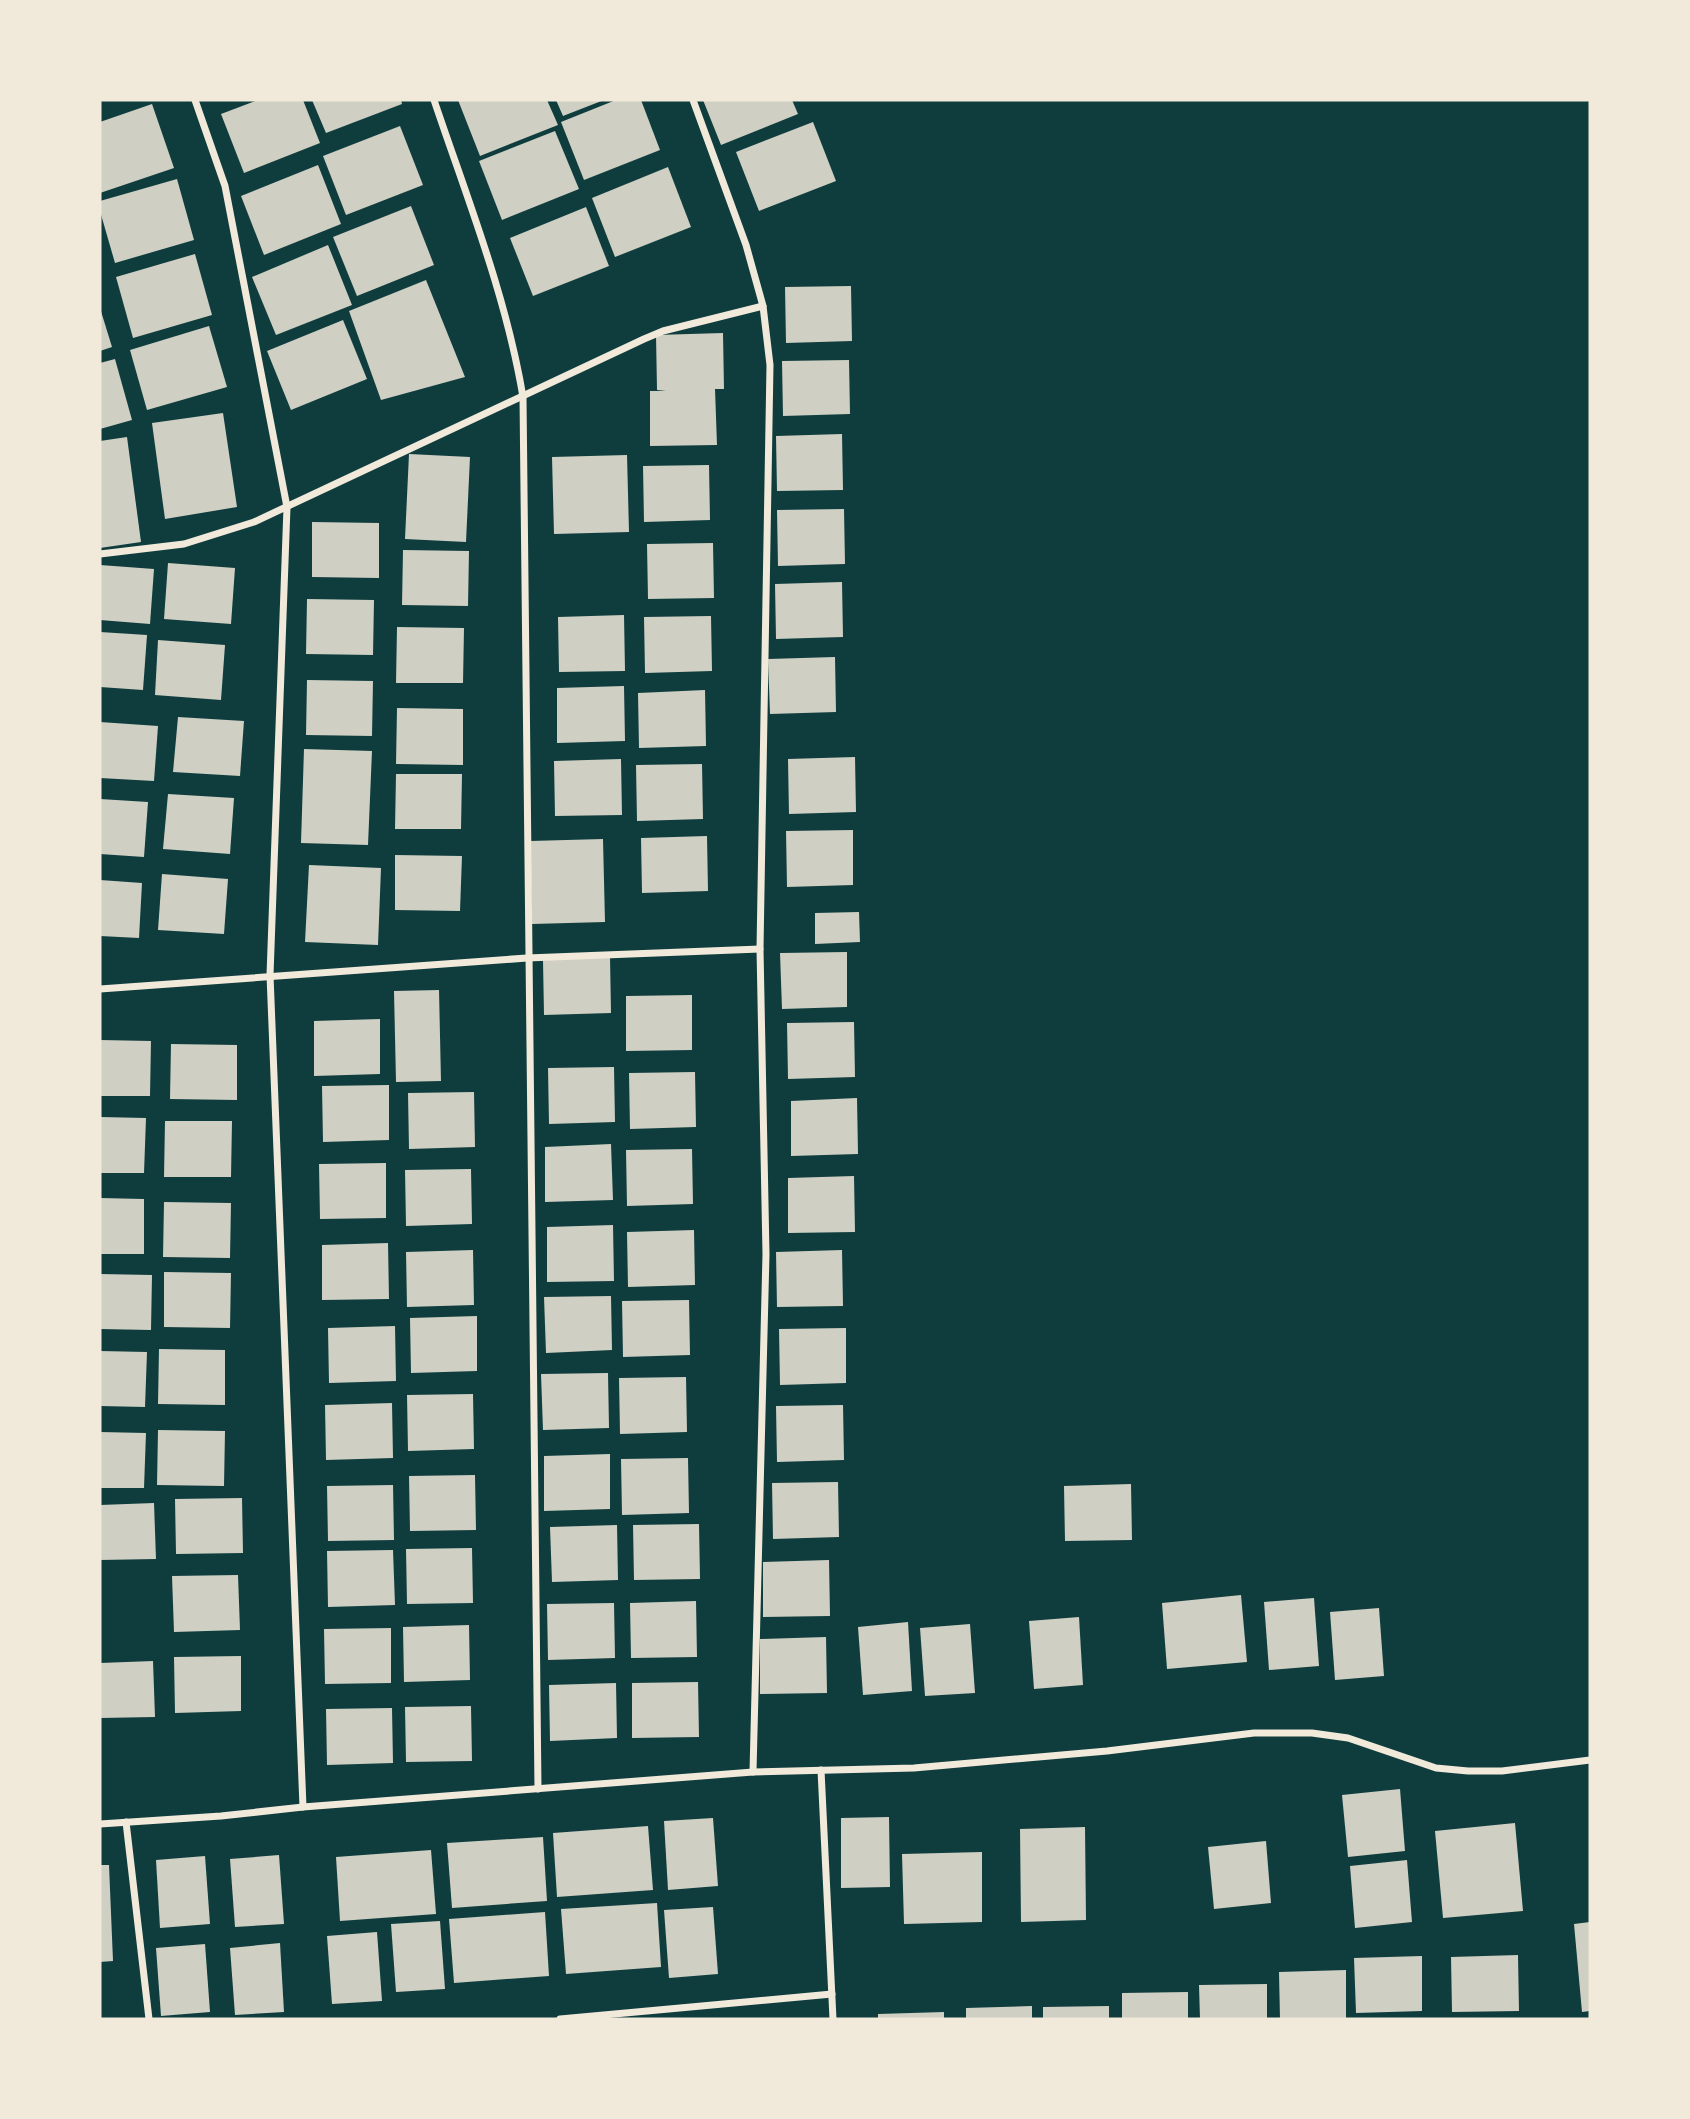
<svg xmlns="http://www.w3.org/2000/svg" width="1690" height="2119" font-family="Mulish,sans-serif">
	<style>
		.building { fill: #cfcfc3 }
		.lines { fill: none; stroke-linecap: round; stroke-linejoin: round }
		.minor { stroke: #f1e9da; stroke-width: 7 }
	</style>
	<rect width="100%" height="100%" fill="#0f3d3e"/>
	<g class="building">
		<polygon points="258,100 303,100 320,143 244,173 221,114"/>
		<polygon points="312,100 401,100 402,104 326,133"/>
		<polygon points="458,100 547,100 558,125 480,156"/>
		<polygon points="556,100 604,100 563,116"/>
		<polygon points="616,100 641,100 660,150 584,180 561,122"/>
		<polygon points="703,100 792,100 798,114 721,145"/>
		<polygon points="152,104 174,168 100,193 100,122"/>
		<polygon points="813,122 836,181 759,211 736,152"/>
		<polygon points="400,126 423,185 346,215 323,156"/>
		<polygon points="555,131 579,189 502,220 479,161"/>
		<polygon points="318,165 341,224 264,255 241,196"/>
		<polygon points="668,167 691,227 615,257 592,198"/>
		<polygon points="177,179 194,240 115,263 100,211 100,201"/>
		<polygon points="411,206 434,265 357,296 333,237"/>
		<polygon points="586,207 609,266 533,296 510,238"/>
		<polygon points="328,245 352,305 276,335 252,277"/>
		<polygon points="195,254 212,315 133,338 116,277"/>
		<polygon points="426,280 465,377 381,400 349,311"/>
		<polygon points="851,286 852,341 786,343 785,287"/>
		<polygon points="100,308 112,347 100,351"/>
		<polygon points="343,320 367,379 291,410 267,351"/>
		<polygon points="209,326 227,387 147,410 130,350"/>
		<polygon points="723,333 724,389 715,389 717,445 650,446 650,391 666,391 657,390 656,335"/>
		<polygon points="115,359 132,420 100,429 100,363"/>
		<polygon points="849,360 850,414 783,416 782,361"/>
		<polygon points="223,413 237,507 165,519 152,423"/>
		<polygon points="842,434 843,490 777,491 776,436"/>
		<polygon points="127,437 141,542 100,548 100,441"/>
		<polygon points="409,454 470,457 466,542 405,539"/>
		<polygon points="627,455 629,532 554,534 552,457"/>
		<polygon points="709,465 710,520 644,522 643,466"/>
		<polygon points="844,509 845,564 778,566 777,510"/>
		<polygon points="312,522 379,523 379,578 312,577"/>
		<polygon points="713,543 714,598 648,599 647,544"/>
		<polygon points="403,550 469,551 468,606 402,605"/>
		<polygon points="168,563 235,568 231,624 164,619"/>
		<polygon points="100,565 154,569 150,624 100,620"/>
		<polygon points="842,582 843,637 776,639 775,584"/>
		<polygon points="307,599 374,600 373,655 306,654"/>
		<polygon points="624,615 625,671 559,672 558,617"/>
		<polygon points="711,616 712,671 645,673 644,617"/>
		<polygon points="397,627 464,628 463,683 396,683"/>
		<polygon points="100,632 147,635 143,690 100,687"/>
		<polygon points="158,640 225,645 221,700 155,695"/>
		<polygon points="835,657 836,712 770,714 768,659"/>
		<polygon points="307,680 373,681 372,736 306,735"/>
		<polygon points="624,686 625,741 557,743 557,688"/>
		<polygon points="705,690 706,746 639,748 638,693"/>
		<polygon points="397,708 463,709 463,765 396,764"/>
		<polygon points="178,717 244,721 240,776 173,772"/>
		<polygon points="100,722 158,726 154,781 100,778"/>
		<polygon points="304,749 372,751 368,845 301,843"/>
		<polygon points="855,757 856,812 789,814 788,759"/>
		<polygon points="621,759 622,815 555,816 554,761"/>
		<polygon points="702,764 703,819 637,821 636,765"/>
		<polygon points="396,774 462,774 461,829 395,829"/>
		<polygon points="168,794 234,798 230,854 163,849"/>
		<polygon points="100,799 148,802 144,857 100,854"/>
		<polygon points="853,830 853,885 787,887 786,831"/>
		<polygon points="707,836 708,891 642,893 641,838"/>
		<polygon points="603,839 605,922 532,924 530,841"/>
		<polygon points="395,855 462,856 460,911 395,910"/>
		<polygon points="309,865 381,868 378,945 305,942"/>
		<polygon points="162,874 228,879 224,934 158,930"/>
		<polygon points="100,880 142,883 139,938 100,936"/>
		<polygon points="859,912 860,942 815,944 815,913"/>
		<polygon points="847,952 847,1007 782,1009 780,953"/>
		<polygon points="610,957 611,1013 544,1015 543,960"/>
		<polygon points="439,990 441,1081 396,1082 394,991"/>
		<polygon points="692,995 692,1050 626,1051 626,996"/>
		<polygon points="380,1019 380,1074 314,1076 314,1021"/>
		<polygon points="854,1022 855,1077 788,1079 787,1023"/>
		<polygon points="100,1040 151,1041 150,1096 100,1096"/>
		<polygon points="171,1044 237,1045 237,1100 170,1099"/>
		<polygon points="614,1067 615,1122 549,1124 548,1068"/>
		<polygon points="695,1072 696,1127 630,1129 629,1073"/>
		<polygon points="389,1085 389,1140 323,1142 322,1086"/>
		<polygon points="474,1092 475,1147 409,1149 408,1093"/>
		<polygon points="857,1098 858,1154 791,1156 791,1101"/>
		<polygon points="100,1117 146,1118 144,1173 100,1173"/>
		<polygon points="165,1121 232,1121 231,1177 164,1177"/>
		<polygon points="611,1144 613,1200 545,1202 545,1147"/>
		<polygon points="692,1149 693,1204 627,1206 626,1150"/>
		<polygon points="386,1163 386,1218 320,1219 319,1164"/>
		<polygon points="471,1169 472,1224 406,1226 405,1170"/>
		<polygon points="854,1176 855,1232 788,1233 788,1178"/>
		<polygon points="100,1198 144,1199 144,1254 100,1254"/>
		<polygon points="164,1202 231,1203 230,1258 163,1257"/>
		<polygon points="613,1225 614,1281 547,1282 547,1227"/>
		<polygon points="694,1230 695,1285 628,1287 627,1232"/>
		<polygon points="388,1243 389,1299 322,1300 322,1245"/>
		<polygon points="473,1250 474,1305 407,1307 406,1252"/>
		<polygon points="842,1250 843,1306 777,1307 776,1252"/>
		<polygon points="164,1272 231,1273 230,1328 164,1327"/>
		<polygon points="100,1274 152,1275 151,1330 100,1329"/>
		<polygon points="611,1296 612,1350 546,1353 544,1297"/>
		<polygon points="689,1300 690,1355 623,1357 622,1301"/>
		<polygon points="477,1316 477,1371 411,1373 410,1318"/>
		<polygon points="395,1326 396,1381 329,1383 328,1328"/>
		<polygon points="846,1328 846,1383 780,1385 779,1329"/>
		<polygon points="159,1349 225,1350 225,1405 158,1404"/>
		<polygon points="100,1351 147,1352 145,1407 100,1406"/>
		<polygon points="608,1373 609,1428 543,1430 541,1374"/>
		<polygon points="686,1377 687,1432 620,1434 619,1378"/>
		<polygon points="473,1394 474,1449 408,1451 407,1395"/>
		<polygon points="392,1403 393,1458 326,1460 325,1405"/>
		<polygon points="843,1405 844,1460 777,1462 776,1406"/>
		<polygon points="158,1430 225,1431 224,1486 157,1485"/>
		<polygon points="100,1432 146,1433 144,1488 100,1488"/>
		<polygon points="610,1454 610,1509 544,1511 544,1456"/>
		<polygon points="688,1458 689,1513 622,1515 621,1459"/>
		<polygon points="475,1475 476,1530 410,1531 409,1476"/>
		<polygon points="838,1482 839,1537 773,1539 772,1483"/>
		<polygon points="1131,1484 1132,1540 1065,1541 1064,1486"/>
		<polygon points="393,1485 394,1540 328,1541 327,1486"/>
		<polygon points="242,1498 243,1553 176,1554 175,1499"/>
		<polygon points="154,1503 156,1559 100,1560 100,1505"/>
		<polygon points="699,1524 700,1579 634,1580 633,1525"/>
		<polygon points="617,1525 618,1580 552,1582 550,1527"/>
		<polygon points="472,1548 473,1603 407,1604 406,1549"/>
		<polygon points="393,1550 395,1605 328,1607 327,1551"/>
		<polygon points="829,1560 830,1616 763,1617 763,1562"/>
		<polygon points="238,1575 240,1630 174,1632 172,1576"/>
		<polygon points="1241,1595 1247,1662 1167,1669 1162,1603"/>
		<polygon points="1314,1598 1319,1666 1269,1670 1264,1602"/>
		<polygon points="696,1601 697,1657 631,1658 630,1603"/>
		<polygon points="614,1603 615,1658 548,1660 547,1604"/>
		<polygon points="1379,1608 1384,1676 1335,1680 1330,1612"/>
		<polygon points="1079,1617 1083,1685 1034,1689 1029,1621"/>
		<polygon points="908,1622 912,1691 863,1695 858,1627"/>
		<polygon points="970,1624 975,1693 925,1696 920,1628"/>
		<polygon points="469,1625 470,1680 404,1682 403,1627"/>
		<polygon points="391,1628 391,1683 325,1684 324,1629"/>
		<polygon points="826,1637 827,1693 760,1694 760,1639"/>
		<polygon points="241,1656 241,1711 175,1713 174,1657"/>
		<polygon points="153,1661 155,1717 100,1718 100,1663"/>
		<polygon points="698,1682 699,1737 632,1738 632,1683"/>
		<polygon points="616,1683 617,1738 550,1741 549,1685"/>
		<polygon points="471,1706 472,1761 406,1762 405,1707"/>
		<polygon points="392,1708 393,1763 327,1765 326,1709"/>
		<polygon points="1400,1789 1405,1851 1348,1857 1342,1795"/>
		<polygon points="889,1817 890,1887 841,1888 841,1818"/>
		<polygon points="713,1818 718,1886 668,1890 664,1821"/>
		<polygon points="1515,1823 1523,1911 1443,1918 1435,1831"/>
		<polygon points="648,1826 653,1890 557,1897 553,1833"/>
		<polygon points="1085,1827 1086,1920 1021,1922 1020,1829"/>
		<polygon points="543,1837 547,1901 452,1908 447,1843"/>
		<polygon points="1266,1841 1271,1903 1214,1909 1208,1847"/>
		<polygon points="431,1850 436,1914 340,1921 336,1857"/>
		<polygon points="982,1852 982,1922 904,1924 902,1854"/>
		<polygon points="279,1855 284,1924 235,1927 230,1859"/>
		<polygon points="205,1856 210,1924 160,1928 156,1860"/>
		<polygon points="1407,1860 1412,1922 1355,1928 1350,1866"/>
		<polygon points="100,1865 109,1865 113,1961 100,1962"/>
		<polygon points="657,1903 661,1967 566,1974 561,1909"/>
		<polygon points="713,1907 718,1974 669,1978 664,1910"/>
		<polygon points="545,1912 549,1976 454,1983 449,1919"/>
		<polygon points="440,1921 445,1989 396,1992 391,1924"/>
		<polygon points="1590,1922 1590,2011 1582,2012 1574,1924"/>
		<polygon points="377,1932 382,2001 332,2004 327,1936"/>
		<polygon points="280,1943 284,2012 235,2015 230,1948"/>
		<polygon points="205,1944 210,2012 161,2016 156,1948"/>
		<polygon points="1518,1955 1519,2011 1452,2012 1451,1957"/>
		<polygon points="1422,1956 1422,2011 1356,2013 1354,1958"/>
		<polygon points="1346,1970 1346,2019 1280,2019 1279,1972"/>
		<polygon points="1267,1984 1267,2019 1200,2019 1199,1985"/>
		<polygon points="1188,1992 1188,2019 1122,2019 1122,1993"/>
		<polygon points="1032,2006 1032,2019 966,2019 966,2008"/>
		<polygon points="1109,2006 1109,2019 1043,2019 1043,2007"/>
		<polygon points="944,2012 944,2019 878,2019 878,2014"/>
	</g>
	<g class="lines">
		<g class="minor">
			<polyline points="195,100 225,186 287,507 270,975 303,1807"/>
			<path d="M434,100C467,198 506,295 523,397L538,1789"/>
			<polyline points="693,100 746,245 763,306 770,365 760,949 766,1254 753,1772"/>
			<polyline points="100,554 184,544 254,522 644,339 663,331 763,306"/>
			<polyline points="100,989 527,958 760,949"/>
			<polyline points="821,1770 833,2019"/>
			<polyline points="126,1822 149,2019"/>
			<polyline points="100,1824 221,1816 303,1807 753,1772 914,1768 1107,1751 1254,1733 1312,1733 1348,1738 1436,1768 1468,1771 1502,1771 1590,1760"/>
			<polyline points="560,2019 832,1994"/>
		</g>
	</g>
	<rect width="1690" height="2119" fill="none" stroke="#f1e9da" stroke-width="203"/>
</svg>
